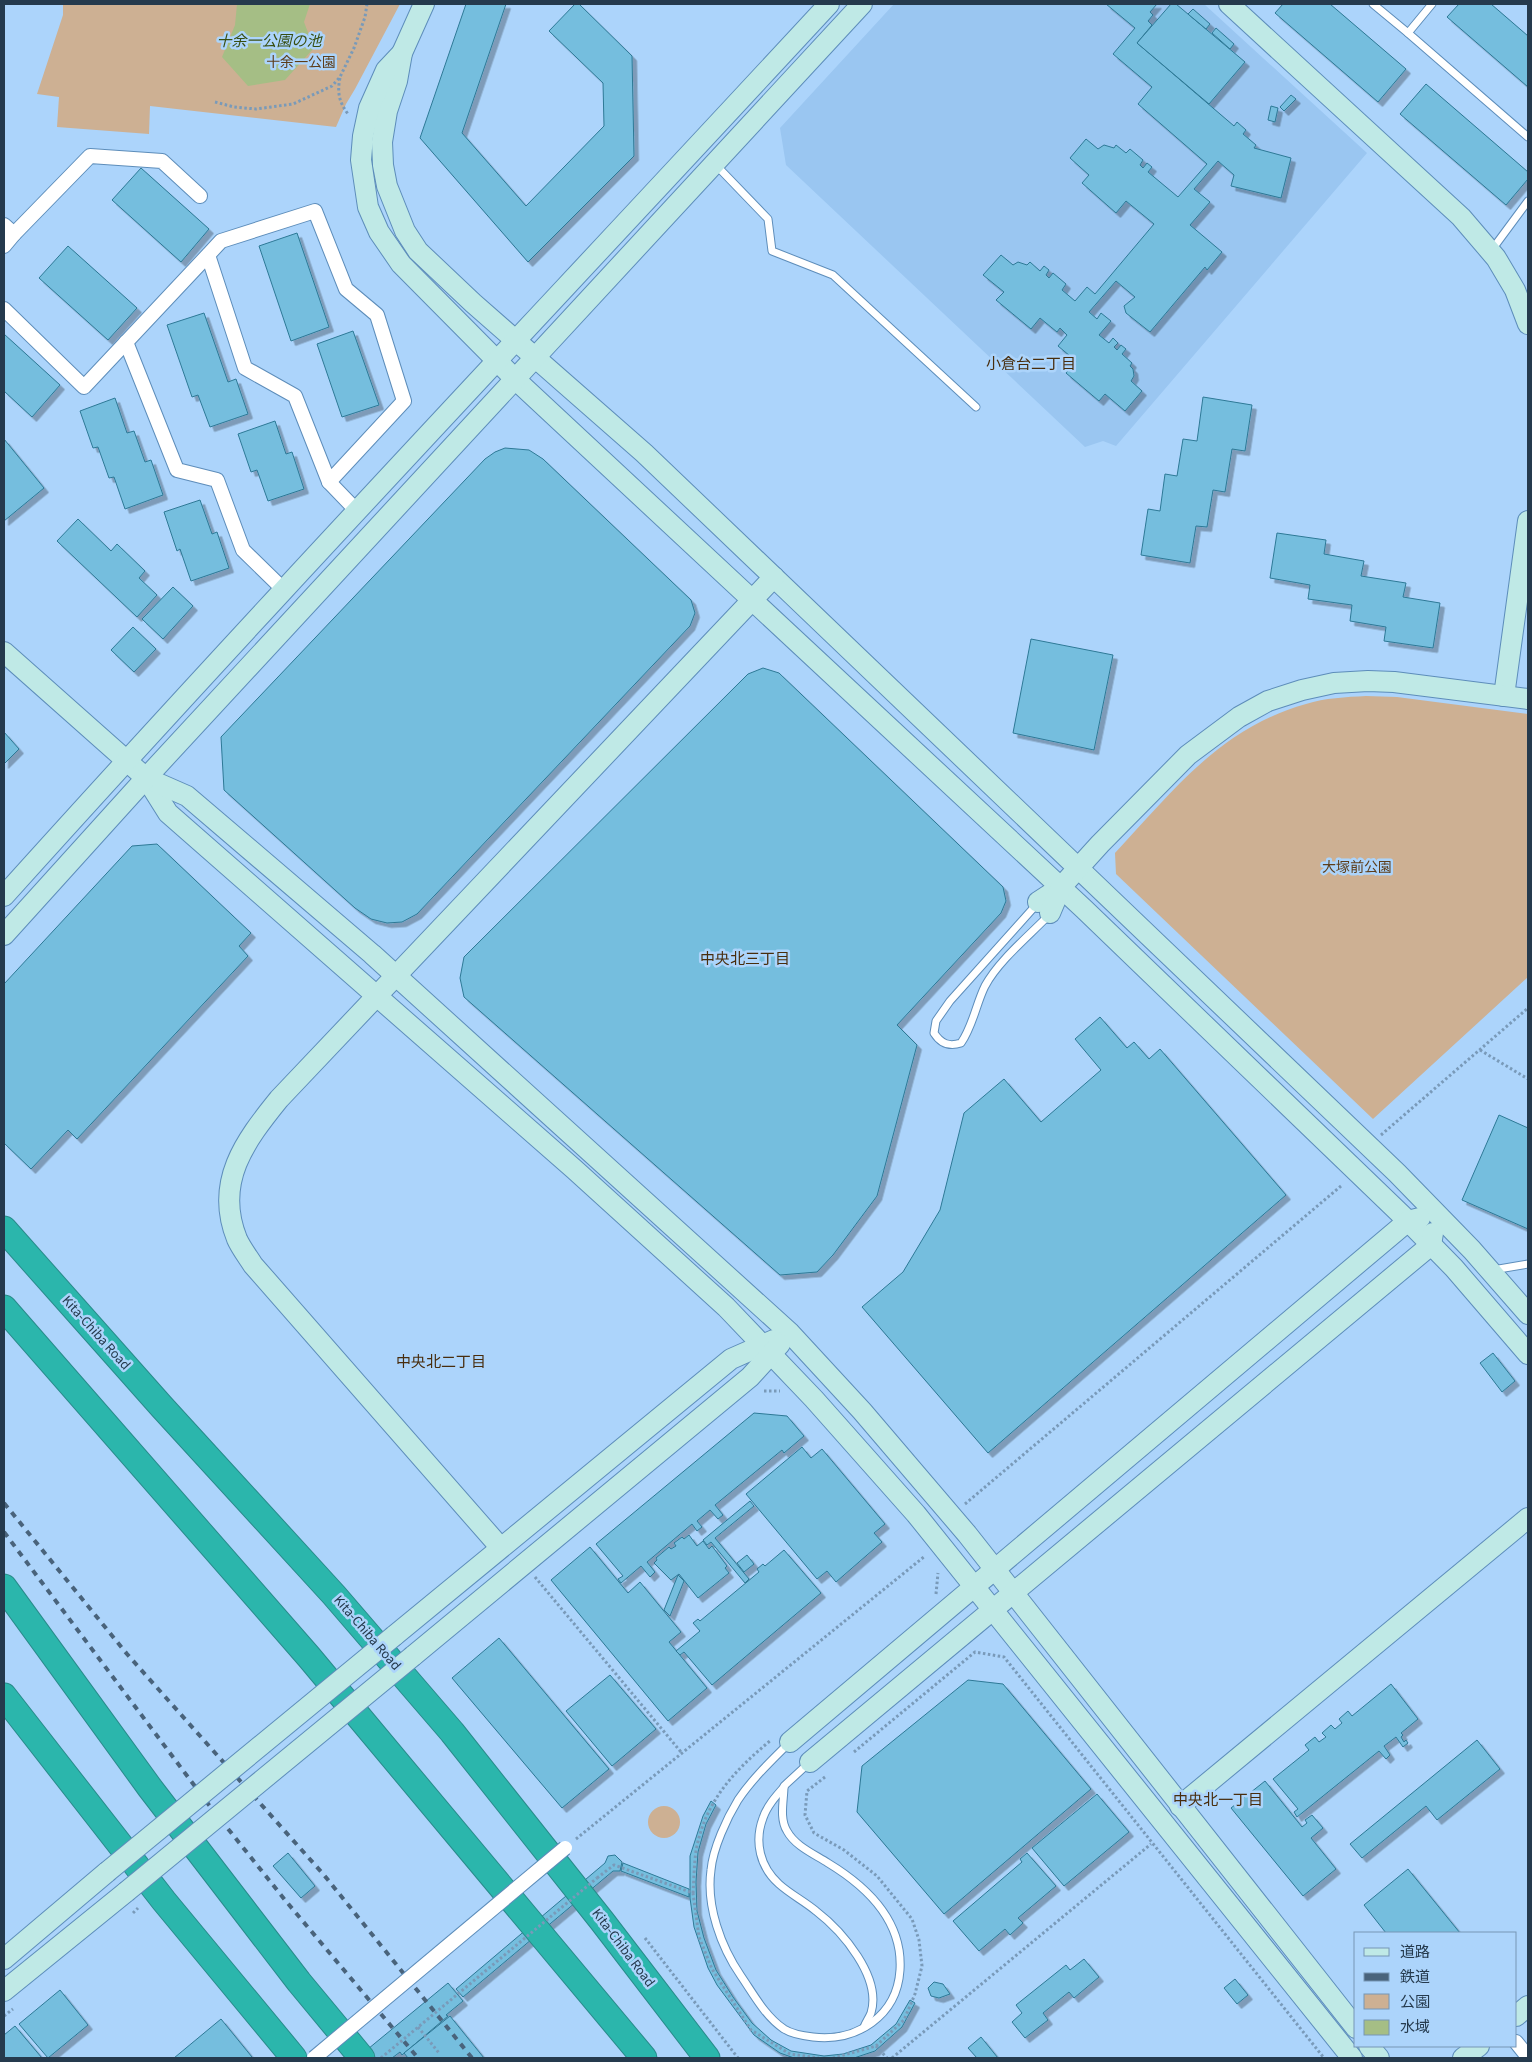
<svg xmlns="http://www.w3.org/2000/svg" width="1532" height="2062" font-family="'Source Sans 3','Noto Sans JP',sans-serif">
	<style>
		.built { fill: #9ac6f1 }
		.green { fill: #cdb093 }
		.water { fill: #a5be85 }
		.building { fill: #75bede; stroke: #2d7996; filter: url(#shadow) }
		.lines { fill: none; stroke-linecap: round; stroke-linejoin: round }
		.lane-casing { stroke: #5d8dba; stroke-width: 9 }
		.street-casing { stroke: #5d8dba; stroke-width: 16 }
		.secondary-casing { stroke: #5d8dba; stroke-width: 22 }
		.highway-casing { stroke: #298b8b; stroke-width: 27 }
		.path { stroke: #799ab9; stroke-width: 3; stroke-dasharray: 2.5 2.5; stroke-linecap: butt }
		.lane { stroke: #fff; stroke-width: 7 }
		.street { stroke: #fff; stroke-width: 14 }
		.secondary { stroke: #bfe9e6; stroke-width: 20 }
		.highway { stroke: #2bb6ac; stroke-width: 25 }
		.rail { stroke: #49637b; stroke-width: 4; stroke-dasharray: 6 6; stroke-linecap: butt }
		.street-bridge-casing { stroke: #5d8dba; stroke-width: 16; stroke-linecap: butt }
		.secondary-bridge-casing { stroke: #5d8dba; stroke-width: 22; stroke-linecap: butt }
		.path-bridge { stroke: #799ab9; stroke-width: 3; stroke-dasharray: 2.5 2.5; stroke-linecap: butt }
		.street-bridge { stroke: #fff; stroke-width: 14 }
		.secondary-bridge { stroke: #bfe9e6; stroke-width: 20 }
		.labels { text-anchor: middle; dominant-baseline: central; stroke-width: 5; stroke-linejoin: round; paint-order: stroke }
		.park-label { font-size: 14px; fill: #5d3d19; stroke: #acd4fb }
		.street-label { font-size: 14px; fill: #253a4d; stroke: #acd4fb }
		.water-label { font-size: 15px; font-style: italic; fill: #384e11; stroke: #acd4fb }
		.neighbourhood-label { font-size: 15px; fill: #482d0d; stroke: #acd4fb }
	</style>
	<defs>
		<filter id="shadow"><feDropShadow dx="4.5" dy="4.5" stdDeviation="0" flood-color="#0004"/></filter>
	</defs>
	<rect width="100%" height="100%" fill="#acd4fb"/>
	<polygon class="built" points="894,4 1204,4 1367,153 1116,446 1103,441 1085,447 786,165 780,128"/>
	<g class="green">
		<polygon points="63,4 400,4 355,89 346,104 336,127 150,106 149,134 57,127 59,97 37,94 63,15"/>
		<path d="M1366,696L1397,697L1528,714V977L1373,1119L1116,874L1115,853C1173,791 1220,728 1306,704C1325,698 1346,697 1366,696Z"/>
		<circle cx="664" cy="1822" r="16"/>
	</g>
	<polygon class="water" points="237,4 310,4 304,22 314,48 285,80 248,86 222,57 235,25"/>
	<g class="building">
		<polygon points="466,4 506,4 462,133 526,206 604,126 603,83 549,31 575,4 579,4 632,56 634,156 528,262 420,138"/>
		<polygon points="1106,4 1157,4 1150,12 1153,15 1148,21 1152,25 1137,43 1234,126 1237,122 1246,130 1243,134 1256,145 1254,148 1291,158 1281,198 1231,186 1234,175 1218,161 1194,189 1210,202 1190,225 1222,252 1207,270 1205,267 1150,332 1126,313 1124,306 1135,297 1116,281 1089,312 1097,319 1101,313 1111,321 1099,335 1109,343 1113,338 1118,343 1114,347 1117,350 1121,345 1126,349 1122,354 1132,363 1130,366 1133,369 1134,376 1131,381 1142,391 1125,411 1105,394 1099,401 1066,373 1076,361 1058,346 1067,335 1060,328 1057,332 1040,318 1031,329 996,300 1004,292 983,275 1001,255 1013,265 1018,262 1027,265 1030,262 1040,271 1044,266 1049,270 1046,275 1049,278 1053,273 1066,284 1062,290 1075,301 1087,287 1095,294 1154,224 1126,201 1116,213 1082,183 1089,175 1070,158 1086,139 1098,149 1104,145 1114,148 1116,145 1126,153 1130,149 1143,160 1140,165 1143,168 1147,163 1152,167 1148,172 1178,197 1207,164 1138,104 1152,87 1113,54 1135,28"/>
		<polygon points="1171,4 1176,4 1245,62 1209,104 1137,43"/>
		<polygon points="1283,4 1330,4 1406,69 1378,102 1275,13"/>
		<polygon points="1459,4 1491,4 1528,36 1528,87 1447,17"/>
		<polygon points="1193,9 1210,24 1206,29 1188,14"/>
		<polygon points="1216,28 1234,44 1230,49 1212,33"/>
		<polygon points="1426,84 1528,172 1528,179 1506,205 1400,114"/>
		<polygon points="1291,95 1296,99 1284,111 1280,107"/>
		<polygon points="1271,106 1278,108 1275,122 1268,120"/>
		<polygon points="141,168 209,229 181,262 112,200"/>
		<polygon points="297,233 329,327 291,341 259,246"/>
		<polygon points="68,246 137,308 108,340 39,278"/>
		<polygon points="204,313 228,382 236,379 248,414 210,427 198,395 192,397 167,325"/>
		<polygon points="353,331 379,405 342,417 317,344"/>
		<polygon points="4,334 60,385 32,417 4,391"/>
		<polygon points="1203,397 1252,405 1245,451 1232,449 1225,492 1213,490 1207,527 1196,526 1190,563 1141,555 1148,509 1160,511 1165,474 1177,476 1183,439 1197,441"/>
		<polygon points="115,398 127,433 134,431 145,462 151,460 163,495 125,509 114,477 109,478 98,447 93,448 80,411"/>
		<polygon points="275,421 286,454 292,452 304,489 268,501 257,470 251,472 238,434"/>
		<polygon points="4,439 44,488 4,521"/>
		<polygon points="505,448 529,450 543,459 691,600 695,613 690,626 417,914 402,922 387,923 371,919 355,908 224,790 221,737 485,459 495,452"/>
		<polygon points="200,500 212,534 217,532 229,568 191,581 180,549 177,551 164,512"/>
		<polygon points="78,519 111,551 117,544 145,571 139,578 157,595 137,617 57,541"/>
		<polygon points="1277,533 1326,540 1324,554 1364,561 1361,576 1406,583 1403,597 1440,603 1433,648 1384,641 1386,627 1350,621 1352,605 1308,599 1310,585 1270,578"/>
		<polygon points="173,587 193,606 163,639 142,619"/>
		<polygon points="133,627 156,649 134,672 111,650"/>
		<polygon points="1031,639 1113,655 1094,750 1013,733"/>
		<polygon points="763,668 779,673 1003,887 1006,901 1001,913 897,1025 917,1045 877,1196 833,1255 817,1272 780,1275 464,997 460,978 464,957 748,674"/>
		<polygon points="4,732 19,749 4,764"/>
		<polygon points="157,844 251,933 239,946 248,956 77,1139 68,1130 31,1169 4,1143 4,984 132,846"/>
		<polygon points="1100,1017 1127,1048 1134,1042 1149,1059 1160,1049 1286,1195 988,1453 862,1307 903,1272 940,1210 964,1113 1004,1079 1041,1122 1101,1070 1075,1039"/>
		<polygon points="1499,1115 1528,1128 1528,1229 1462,1200"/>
		<polygon points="1493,1353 1515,1381 1502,1392 1480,1363"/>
		<polygon points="754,1413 787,1416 804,1436 784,1453 782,1450 715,1505 723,1515 718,1519 710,1510 697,1521 702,1527 697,1531 692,1524 647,1562 655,1572 650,1577 641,1566 621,1583 618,1579 623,1576 596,1544"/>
		<polygon points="802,1447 811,1458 822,1449 885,1524 874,1533 882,1542 836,1582 827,1571 817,1579 746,1494"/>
		<polygon points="750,1501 754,1506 715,1538 749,1579 745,1583 711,1542 707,1545 703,1540"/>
		<polygon points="689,1535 697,1546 703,1541 709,1549 712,1546 727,1566 725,1568 729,1573 698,1598 679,1574 671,1580 654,1563 657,1560 656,1558 669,1547 671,1549 676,1546 674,1543 682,1537 684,1539"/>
		<polygon points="590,1547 628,1593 640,1582 681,1632 669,1642 707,1688 668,1721 551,1580"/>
		<polygon points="784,1550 821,1593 712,1685 684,1652 680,1655 676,1651 700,1631 693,1623 698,1619 700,1621 759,1572 757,1569 763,1564 765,1566"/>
		<polygon points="747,1555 754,1564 744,1572 737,1563"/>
		<polygon points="678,1575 684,1581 670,1616 664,1610"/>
		<polygon points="499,1638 609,1769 562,1808 452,1678"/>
		<polygon points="610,1675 656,1729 612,1766 566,1711"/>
		<polygon points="968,1680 1003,1684 1091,1789 944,1914 857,1812 862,1766"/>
		<polygon points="1391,1684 1418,1719 1401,1733 1403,1735 1401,1737 1404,1742 1406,1740 1408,1743 1403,1747 1396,1737 1384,1746 1390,1755 1386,1759 1379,1751 1297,1817 1294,1812 1298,1809 1273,1779 1309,1750 1305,1745 1315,1737 1319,1742 1326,1737 1322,1733 1331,1725 1335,1729 1342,1723 1339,1719 1348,1711 1352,1716"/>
		<polygon points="1477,1740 1500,1769 1437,1820 1426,1806 1362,1858 1350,1844"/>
		<polygon points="1265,1781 1302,1827 1307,1823 1305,1820 1312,1815 1323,1828 1311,1838 1336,1869 1303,1896 1231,1808"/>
		<polygon points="1097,1794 1129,1832 1064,1886 1032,1848"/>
		<polygon points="711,1801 716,1805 706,1824 698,1852 696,1882 697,1911 704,1938 716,1970 733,1997 752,2023 771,2040 791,2051 824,2056 843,2054 871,2045 896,2024 910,2000 915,2003 902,2027 875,2051 854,2058 794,2058 780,2053 754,2035 717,1985 708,1968 694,1927 690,1898 690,1856 703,1816"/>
		<polygon points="288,1853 315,1886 301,1898 273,1866"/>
		<polygon points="1027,1853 1056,1886 1018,1918 1023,1923 1010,1935 1005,1929 979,1951 953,1921 1022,1862 1020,1859"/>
		<polygon points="615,1855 622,1862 620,1871 613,1871 463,1997 456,1989 605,1863 608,1856"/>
		<polygon points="623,1863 689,1889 689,1897 621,1871"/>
		<polygon points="1408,1869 1460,1933 1386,1933 1364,1905"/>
		<polygon points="1084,1959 1099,1977 1074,1998 1069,1992 1043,2013 1048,2020 1025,2038 1012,2022 1022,2013 1016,2005 1066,1965 1070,1970"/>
		<polygon points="1235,1979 1248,1995 1237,2004 1224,1988"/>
		<polygon points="934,1982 943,1984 950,1994 939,1998 931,1996 928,1988"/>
		<polygon points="448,1983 463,2001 446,2015 448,2016 402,2055 400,2052 392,2058 357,2058"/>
		<polygon points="60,1990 88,2025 48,2058 19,2024"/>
		<polygon points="450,2016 484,2058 408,2058 404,2053"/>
		<polygon points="221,2019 252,2057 250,2058 174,2058"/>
		<polygon points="15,2026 42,2058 4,2058 4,2035"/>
		<polygon points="981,2037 998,2058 977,2058 968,2048"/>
	</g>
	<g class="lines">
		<defs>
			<g id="lane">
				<polyline points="1373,4 1408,33 1432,4"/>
				<polyline points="1408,33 1528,137"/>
				<polyline points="715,164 768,219 772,251 833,275 976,407"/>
				<polyline points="1491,251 1528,201"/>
				<path d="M1037,904L950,1001L936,1021L934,1033C941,1044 949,1047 961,1043C973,1026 976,1004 985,986C999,960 1030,935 1050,914"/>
				<polyline points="1493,1270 1528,1264"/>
				<path d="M789,1743C771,1761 752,1779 738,1800C727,1818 713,1848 711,1870C706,1906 721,1947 741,1976C754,1995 765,2016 784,2029C792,2034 804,2036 813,2037C857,2042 897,2016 900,1970C903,1921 866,1886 828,1863C814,1854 795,1846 787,1831C779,1818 784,1800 784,1786L810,1762"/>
				<path d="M784,1787C776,1796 767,1806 763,1818C754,1842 760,1867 779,1884C790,1894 804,1901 816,1911C842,1931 882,1977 871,2013C869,2018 866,2022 864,2027"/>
			</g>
			<g id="street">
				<polyline points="4,225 14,234 90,156 162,161 200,196"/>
				<polyline points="4,246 14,234"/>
				<polyline points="4,309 84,387 208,255 221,241 315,211 346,289 377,315 404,401 329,482 295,396 245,368 208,255"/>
				<polyline points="126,342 177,470 217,480 243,550 284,590"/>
				<polyline points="329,482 357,511"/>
				<polyline points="1516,2042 1528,2057"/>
			</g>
			<g id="secondary">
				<polyline points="424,4 402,53 397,81 387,111 382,142 383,165 387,186 405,231 418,251 473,303 644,453 1397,1173 1472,1250 1528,1314"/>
				<polyline points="1229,4 1461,217 1496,258 1515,290 1528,324"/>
				<polyline points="402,53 386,70 369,108 363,136 361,160 368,207 379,232 401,264 516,380 1084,909 1408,1221 1454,1268 1528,1354"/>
				<polyline points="4,652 146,778 168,813 574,1169 726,1307 814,1399 916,1514 1352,2058"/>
				<polyline points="1504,696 1528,521"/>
				<polyline points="146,778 187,796 372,954 790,1333 862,1411 967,1534 1356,2028"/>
				<path d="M4,896C275,595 554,301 829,4"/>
				<polyline points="1038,902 1061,887 1100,844 1188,755 1239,717 1268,701 1302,690 1334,683 1368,681 1394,682 1528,699"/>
				<polyline points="1050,913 1061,887"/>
				<polyline points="4,935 146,778 862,4"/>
				<path d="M500,1547L253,1265C248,1257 241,1248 237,1239C214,1182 245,1141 279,1099L774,577"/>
				<polyline points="394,1636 731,1359 774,1340"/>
				<polyline points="413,1656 750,1377 780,1344"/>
				<polyline points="790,1742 1408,1221 1420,1218"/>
				<polyline points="810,1762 1431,1245 1433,1233"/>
				<polyline points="1180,1806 1528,1518"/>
				<polyline points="4,1959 107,1872"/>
				<polyline points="4,1991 126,1892"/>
				<polyline points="1516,2016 1528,2006"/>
				<polyline points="1369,2046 1379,2058"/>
				<polyline points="1463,2058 1479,2046"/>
			</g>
			<g id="highway">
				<polyline points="4,1229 162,1407 334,1595 452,1732 602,1921 707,2058"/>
				<polyline points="4,1308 309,1657 644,2058"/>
				<polyline points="4,1587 150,1788 299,1982 362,2058"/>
				<polyline points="4,1696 164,1901 294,2058"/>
			</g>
		</defs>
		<use href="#lane" class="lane-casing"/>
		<use href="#street" class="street-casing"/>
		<use href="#secondary" class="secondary-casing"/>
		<use href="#highway" class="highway-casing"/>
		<g class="path">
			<path d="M340,78C337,92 339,102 348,114"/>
			<polyline points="215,102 234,107 256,109 293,104 332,86 340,77 354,48 365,17 367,4"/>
			<polyline points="1480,1050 1528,1079"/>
			<polyline points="1381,1135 1528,1008"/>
			<polyline points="764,1391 780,1391"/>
			<polyline points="965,1504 1341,1186"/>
			<polyline points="535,1577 681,1752"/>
			<polyline points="936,1594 938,1573"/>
			<polyline points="854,1752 975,1652 1004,1657 1324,2058"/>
			<polyline points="825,1777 807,1791 805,1815 814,1833 844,1850 877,1876 912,1919 919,1940 922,1966 915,1994 904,2020 876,2046 833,2058"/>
			<polyline points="576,1839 925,1556"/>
			<polyline points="597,1878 614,1865 693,1893 699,1937 712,1969 751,2030 790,2054 819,2058"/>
			<path d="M693,1893C694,1880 694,1865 696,1851C705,1801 734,1771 771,1740"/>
			<polyline points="645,1938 738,2058"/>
			<polyline points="4,2016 13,2009"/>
			<polyline points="418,2027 439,2053"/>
			<polyline points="876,2046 887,2058"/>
			<polyline points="892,2058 1151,1844"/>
		</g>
		<use href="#lane" class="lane"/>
		<use href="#street" class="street"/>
		<use href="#secondary" class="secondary"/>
		<use href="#highway" class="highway"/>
		<g class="rail">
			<polyline points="4,1503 127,1654 324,1875 472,2058"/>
			<polyline points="4,1532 209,1805 285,1900 418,2058"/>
		</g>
		<defs>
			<polyline id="street-bridge" points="314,2058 565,1848"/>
			<g id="secondary-bridge">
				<polyline points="107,1872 394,1636"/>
				<polyline points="126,1892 413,1656"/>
			</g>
		</defs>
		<use href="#street-bridge" class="street-bridge-casing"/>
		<use href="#secondary-bridge" class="secondary-bridge-casing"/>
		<g class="path-bridge">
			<polyline points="133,1913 138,1908"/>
			<polyline points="381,2058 597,1878"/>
		</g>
		<use href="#street-bridge" class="street-bridge"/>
		<use href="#secondary-bridge" class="secondary-bridge"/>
	</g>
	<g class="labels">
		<g class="park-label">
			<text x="301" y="63">十余一公園</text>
			<text x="1357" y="868">大塚前公園</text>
		</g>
		<g class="street-label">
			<text transform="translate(96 1333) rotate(48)">Kita-Chiba Road</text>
			<text transform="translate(367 1633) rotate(49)">Kita-Chiba Road</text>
			<text transform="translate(623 1948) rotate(53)">Kita-Chiba Road</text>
		</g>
		<g class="water-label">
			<text x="269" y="41">十余一公園の池</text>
		</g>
		<g class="neighbourhood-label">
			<text x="1031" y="364">小倉台二丁目</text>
			<text x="745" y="959">中央北三丁目</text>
			<text x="441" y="1362">中央北二丁目</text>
			<text x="1218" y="1800">中央北一丁目</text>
		</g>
	</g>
	<rect width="1532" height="2062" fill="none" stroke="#253a4d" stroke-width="10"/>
	<rect x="1354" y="1932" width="162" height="115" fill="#acd4fb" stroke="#7696b5"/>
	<rect x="1364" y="1948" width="25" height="8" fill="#bfe9e6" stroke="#7696b5"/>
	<text x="1400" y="1957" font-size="15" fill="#253a4d">道路</text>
	<rect x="1364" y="1973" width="25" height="8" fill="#49637b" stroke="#7696b5"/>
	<text x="1400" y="1982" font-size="15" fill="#253a4d">鉄道</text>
	<rect x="1364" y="1994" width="25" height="15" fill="#cdb093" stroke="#7696b5"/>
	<text x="1400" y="2007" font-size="15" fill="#253a4d">公園</text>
	<rect x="1364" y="2020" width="25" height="15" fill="#a5be85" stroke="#7696b5"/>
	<text x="1400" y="2032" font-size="15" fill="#253a4d">水域</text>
</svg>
